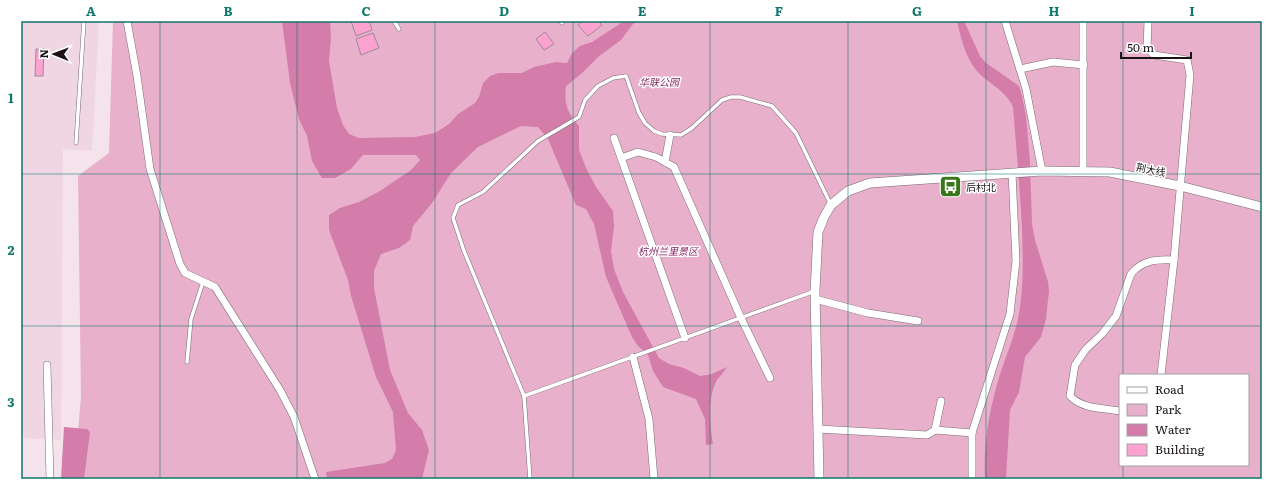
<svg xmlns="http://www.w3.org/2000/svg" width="1283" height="500" font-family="Literata,'Noto Sans SC',serif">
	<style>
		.built { fill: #efd6e2 }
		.green { fill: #e8b0cb; fill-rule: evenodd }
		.water { fill: #d47dab }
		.building { fill: #fca2d0; stroke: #9c8c94 }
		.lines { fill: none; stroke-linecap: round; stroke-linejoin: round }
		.service-casing { stroke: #7a6b72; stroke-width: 4.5 }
		.minor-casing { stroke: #7a6b72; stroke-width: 8 }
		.tertiary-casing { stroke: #7a6b72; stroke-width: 10 }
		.service { stroke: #fff; stroke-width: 3.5 }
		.minor { stroke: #fff; stroke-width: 7 }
		.tertiary { stroke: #fff; stroke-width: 9 }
		.grid { fill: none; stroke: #0f766e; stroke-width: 1; stroke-opacity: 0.55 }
		.labels { text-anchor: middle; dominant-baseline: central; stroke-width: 3; stroke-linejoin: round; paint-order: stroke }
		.park-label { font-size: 10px; font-style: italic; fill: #8c2663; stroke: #fff }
		.street-label { font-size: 10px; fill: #1a1417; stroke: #fff }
		.poi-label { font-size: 10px; fill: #1a1417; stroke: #fff; text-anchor: start }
		.neatline { fill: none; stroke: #0f766e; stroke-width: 1.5 }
		.grid-label { font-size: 13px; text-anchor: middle; font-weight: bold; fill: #0f766e }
	</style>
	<rect width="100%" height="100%" fill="#f4e3eb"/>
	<polygon class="built" points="21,21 99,21 92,151 63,149 61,440 21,438"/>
	<path class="green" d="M113,21H1262V479H74L81,397L78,176L109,153ZM1120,375H1248V465H1120Z"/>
	<g class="water">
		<path d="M282,21H330L331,38L329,61L337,108L343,125L349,134L359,138L415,137L435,133L449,124L458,114L475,103L479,97L483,83L490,76L498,73H522L534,67L556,62L567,63L572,53L580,46L592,42L624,21H637L633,24L621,40L598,57L581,74L566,86C564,105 567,112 579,126V150L586,168L596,187L613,211L614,227L611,251L614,269L623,292L659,358L669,364L684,368L700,376L712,374L727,367C724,372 720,376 717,380C707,397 710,426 713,444L706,445L705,419L696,399L663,387L653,371L648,355L638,346L632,337L606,277L594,224L586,209L576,205L548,139L538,127L521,126L478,147L451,173L432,203L413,226L410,240L399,248L381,254L374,271V288L390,370L408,413L422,430L429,450L422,479H327L326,472L385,463L392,459L396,450L393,412L376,377L351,296L348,280L329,230V215L340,208L359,202L380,191L411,170L420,160L416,155H363L351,169L335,178H322L312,161L307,136L299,119L290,83Z"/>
		<path d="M957,21H964L980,56L986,63L1019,86L1022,96L1026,116L1030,161L1032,224L1035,240L1048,282L1049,291L1046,319L1041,337L1025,357L1019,392L1010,410L1006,479H985C983,442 990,406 1001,371C1007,354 1014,337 1018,319C1024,289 1023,258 1022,228C1020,187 1016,147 1013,107C1006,90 987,83 976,70C965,56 961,38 957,21Z"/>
		<polygon points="64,427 87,429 90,432 84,479 61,479"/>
	</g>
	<g class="building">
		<polygon points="351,21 369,21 372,30 356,36"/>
		<polygon points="583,21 598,21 602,25 588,36 578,25"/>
		<polygon points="545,32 554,44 544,50 536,39"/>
		<polygon points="373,33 379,48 361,55 356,39"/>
		<polygon points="36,49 44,49 43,76 35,76"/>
	</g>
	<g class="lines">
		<defs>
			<g id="service">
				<polyline points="394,21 399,29"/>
				<polyline points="561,21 562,23"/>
				<polyline points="76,143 84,21"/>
				<polyline points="187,362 191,319 203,282"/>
				<polyline points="524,396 815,291"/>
				<polyline points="530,479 524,396 464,251 453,218 458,205 483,192 538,141 579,117 585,100 598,86 613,78 626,76 639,113 645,123 654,131 662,134 681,135 692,128 722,100 731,97 740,97 772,106 796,133 830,203"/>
			</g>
			<g id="minor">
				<polyline points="127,21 137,76 150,169 180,264 185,273 215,287 280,390 294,417 315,479"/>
				<polyline points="1005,21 1026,89 1042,171"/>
				<polyline points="1148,21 1147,48 1154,55 1187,60 1190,75 1174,260 1161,375"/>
				<polyline points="1020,69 1053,62 1084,65"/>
				<polyline points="614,138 685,338"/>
				<polyline points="621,158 638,152 656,157 674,167 741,318 770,378"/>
				<polyline points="665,162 670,135"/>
				<polyline points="1083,172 1083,21"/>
				<polyline points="815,299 868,313 918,321"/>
				<polyline points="633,357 649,419 654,479"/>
				<polyline points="47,365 50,479"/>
				<path d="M1120,411C1103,408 1082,409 1070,396L1075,365L1086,349L1102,334L1116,316L1131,274C1142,260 1157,259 1174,260"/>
				<polyline points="818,429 927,435 935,430 972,433"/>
				<polyline points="935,430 941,401"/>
				<polyline points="972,479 972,433 1010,314 1016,261 1012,173"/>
			</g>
			<polyline id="tertiary" points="819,479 815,291 818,232 824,217 831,205 848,191 870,183 1042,171 1110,172 1180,186 1262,207"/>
		</defs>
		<use href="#service" class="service-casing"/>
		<use href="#minor" class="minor-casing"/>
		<use href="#tertiary" class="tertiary-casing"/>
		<use href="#service" class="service"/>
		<use href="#minor" class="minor"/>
		<use href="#tertiary" class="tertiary"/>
	</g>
	<path class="grid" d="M160,21V479M297,21V479M435,21V479M573,21V479M710,21V479M848,21V479M986,21V479M1123,21V375M21,174H1262M21,326H1262M1123,465V479"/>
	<defs>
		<symbol id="bus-square" viewBox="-11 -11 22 22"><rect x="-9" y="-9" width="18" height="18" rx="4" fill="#367816" stroke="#fff"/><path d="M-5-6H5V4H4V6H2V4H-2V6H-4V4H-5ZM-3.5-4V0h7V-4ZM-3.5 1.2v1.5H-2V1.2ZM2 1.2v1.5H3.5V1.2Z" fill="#fff"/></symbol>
	</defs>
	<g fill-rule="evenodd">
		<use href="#bus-square" x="938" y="174" width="25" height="25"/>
	</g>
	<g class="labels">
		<g class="park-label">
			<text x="659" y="81">华联公园</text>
			<text x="668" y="250">杭州兰里景区</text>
		</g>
		<g class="street-label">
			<text transform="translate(1151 169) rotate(11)">荆大线</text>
		</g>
		<g class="poi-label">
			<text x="966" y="186">后村北</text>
		</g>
	</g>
	<rect width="1283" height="500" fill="none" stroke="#ffffff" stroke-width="44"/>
	<rect x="1119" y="374" width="130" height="92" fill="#ffffff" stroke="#a3a1a2"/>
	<rect x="1127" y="387" width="20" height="6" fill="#ffffff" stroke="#a3a1a2"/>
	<text x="1155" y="394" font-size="12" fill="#1a1417">Road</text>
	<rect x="1127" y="404" width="20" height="12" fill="#e8b0cb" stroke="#a3a1a2"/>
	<text x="1155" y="414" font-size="12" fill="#1a1417">Park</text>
	<rect x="1127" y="424" width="20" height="12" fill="#d47dab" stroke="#a3a1a2"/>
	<text x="1155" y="434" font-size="12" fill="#1a1417">Water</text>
	<rect x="1127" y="444" width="20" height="12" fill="#fca2d0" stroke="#a3a1a2"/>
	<text x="1155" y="454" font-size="12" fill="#1a1417">Building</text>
	<g transform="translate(54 54) rotate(271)" stroke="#ffffff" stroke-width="3" paint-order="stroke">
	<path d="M0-3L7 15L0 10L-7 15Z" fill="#1a1417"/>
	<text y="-6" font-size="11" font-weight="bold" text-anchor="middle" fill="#1a1417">N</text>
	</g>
	<path d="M1121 52v6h70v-6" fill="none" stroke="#1a1417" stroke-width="2"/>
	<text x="1127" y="52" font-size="12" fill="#1a1417" stroke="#ffffff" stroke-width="3" paint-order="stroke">50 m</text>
	<rect x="22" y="22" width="1239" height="456" class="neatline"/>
	<g class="grid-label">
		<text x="91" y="16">A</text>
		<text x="228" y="16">B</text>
		<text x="366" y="16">C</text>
		<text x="504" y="16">D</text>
		<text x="642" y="16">E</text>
		<text x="779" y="16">F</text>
		<text x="917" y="16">G</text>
		<text x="1054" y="16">H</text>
		<text x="1192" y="16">I</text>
		<text x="11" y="103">1</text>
		<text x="11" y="255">2</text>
		<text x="11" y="407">3</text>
	</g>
</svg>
